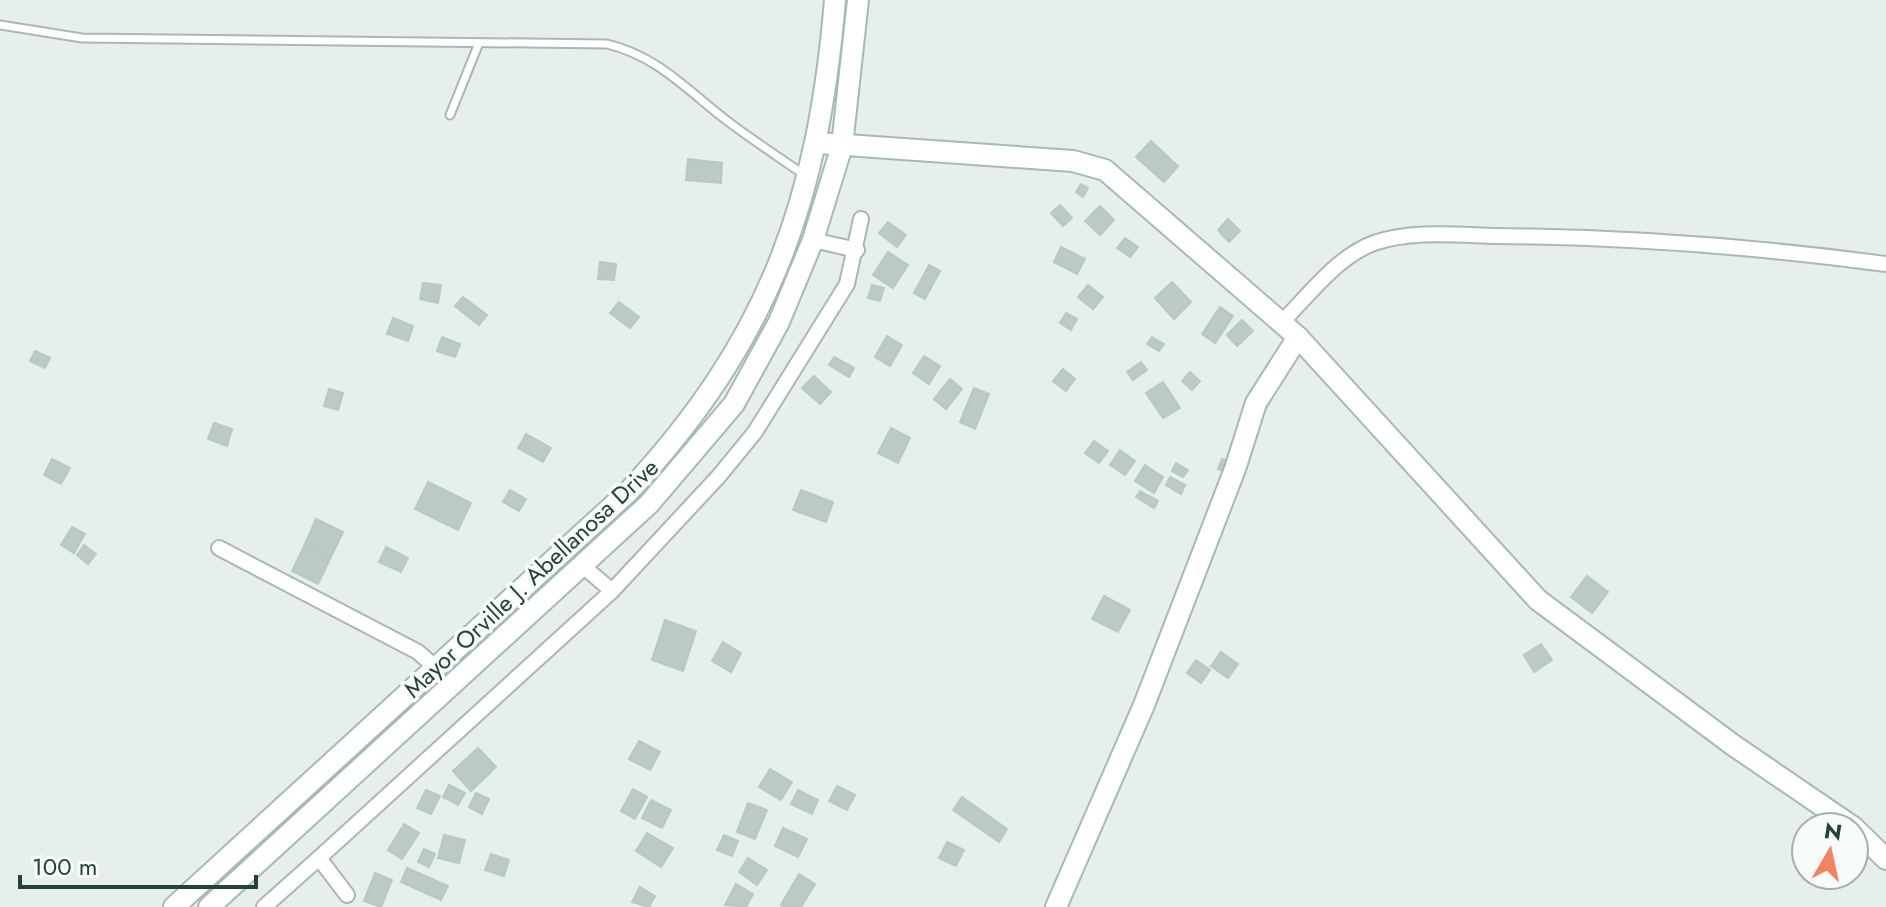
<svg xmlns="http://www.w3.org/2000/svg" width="1886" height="907" font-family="Jost,sans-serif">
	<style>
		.building { fill: #bbcac4; stroke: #b8c9c2; stroke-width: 2 }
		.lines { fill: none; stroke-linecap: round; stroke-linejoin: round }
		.lane-casing { stroke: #a8b8b2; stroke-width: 11 }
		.street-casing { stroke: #a8b8b2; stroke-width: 18 }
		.secondary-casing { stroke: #a4bbb3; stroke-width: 24 }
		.lane { stroke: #fff; stroke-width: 7 }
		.street { stroke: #fff; stroke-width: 14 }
		.secondary { stroke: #fff; stroke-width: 20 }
		.labels { text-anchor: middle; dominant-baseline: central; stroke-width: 7; stroke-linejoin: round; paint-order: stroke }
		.street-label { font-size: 24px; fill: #24423a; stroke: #f7fbf9 }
	</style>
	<rect width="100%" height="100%" fill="#e6efeb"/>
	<g class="building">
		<polygon points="1151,141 1178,166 1164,182 1136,157"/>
		<polygon points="688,159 722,163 721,183 686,180"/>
		<polygon points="1081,184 1088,188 1083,197 1076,192"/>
		<polygon points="1060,205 1072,218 1063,226 1051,213"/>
		<polygon points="1100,206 1114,220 1100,235 1085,221"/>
		<polygon points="1228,219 1240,231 1229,242 1218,230"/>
		<polygon points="888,222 906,235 897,247 879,233"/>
		<polygon points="1125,238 1138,247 1130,257 1117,248"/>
		<polygon points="1061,247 1085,259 1077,274 1054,262"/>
		<polygon points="888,252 908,265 893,288 873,275"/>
		<polygon points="600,262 616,264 614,280 598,279"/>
		<polygon points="929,265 940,271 925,299 914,293"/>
		<polygon points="1172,282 1191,302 1174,319 1155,298"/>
		<polygon points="423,283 441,285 438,303 420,299"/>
		<polygon points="872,285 884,288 880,301 868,298"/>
		<polygon points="1088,285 1103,297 1093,309 1078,297"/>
		<polygon points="463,297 487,315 479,325 455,306"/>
		<polygon points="619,302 639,317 630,328 610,313"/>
		<polygon points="1220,307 1233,316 1215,343 1202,334"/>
		<polygon points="1066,313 1077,319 1071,330 1060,323"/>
		<polygon points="393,318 413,326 408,341 387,334"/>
		<polygon points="1242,320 1253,331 1237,346 1227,335"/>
		<polygon points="887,336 902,345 890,366 875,357"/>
		<polygon points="442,337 460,344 455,357 437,351"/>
		<polygon points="1152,337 1164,344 1159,351 1147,344"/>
		<polygon points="35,351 50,358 45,368 30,361"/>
		<polygon points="924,356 940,366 929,384 913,373"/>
		<polygon points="834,357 854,368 849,377 829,365"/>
		<polygon points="1141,362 1147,370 1133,380 1127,372"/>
		<polygon points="1063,369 1075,379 1066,391 1053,381"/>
		<polygon points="1190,372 1200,381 1192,390 1182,381"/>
		<polygon points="814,376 831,392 820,404 802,388"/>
		<polygon points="950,379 962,389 946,409 934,399"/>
		<polygon points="1163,382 1180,408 1163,418 1146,393"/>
		<polygon points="974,388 989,394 975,429 960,422"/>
		<polygon points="329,389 343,393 338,410 324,406"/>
		<polygon points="214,423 232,429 227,446 208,439"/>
		<polygon points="891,428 910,438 898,463 878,453"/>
		<polygon points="526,434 551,448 543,462 518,448"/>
		<polygon points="1094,441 1108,451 1099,463 1085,453"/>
		<polygon points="1120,450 1135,461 1125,475 1110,465"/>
		<polygon points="52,459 70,468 61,484 44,475"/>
		<polygon points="1222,459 1231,462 1227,473 1218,469"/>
		<polygon points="1176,463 1188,470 1183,477 1172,471"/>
		<polygon points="1145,465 1163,477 1154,493 1135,481"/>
		<polygon points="1170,477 1185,485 1181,494 1166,485"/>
		<polygon points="428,482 471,503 458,530 415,509"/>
		<polygon points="510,490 526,499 519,511 503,502"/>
		<polygon points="801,490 833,502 826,522 793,510"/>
		<polygon points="1140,491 1158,501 1154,508 1136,497"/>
		<polygon points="316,519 343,532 331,557 305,544"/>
		<polygon points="72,527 85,534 74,553 61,545"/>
		<polygon points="305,544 331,557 318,584 292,571"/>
		<polygon points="84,545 96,554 88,564 77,555"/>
		<polygon points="386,547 408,558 401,572 379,562"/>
		<polygon points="1587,576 1608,592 1592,613 1571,597"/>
		<polygon points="1104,596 1130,610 1118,632 1092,619"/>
		<polygon points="665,620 696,631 683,671 652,660"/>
		<polygon points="723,642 741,653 731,672 712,661"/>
		<polygon points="1541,644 1552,660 1534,672 1524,655"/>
		<polygon points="1221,652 1238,664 1228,678 1211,666"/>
		<polygon points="1196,660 1210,670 1201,683 1187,673"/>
		<polygon points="639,741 660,752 650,770 629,759"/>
		<polygon points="478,748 496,767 471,791 453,771"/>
		<polygon points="770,769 792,782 781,800 759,787"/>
		<polygon points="449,785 465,793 458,805 443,797"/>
		<polygon points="837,786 855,795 847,810 829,801"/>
		<polygon points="633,789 647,797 635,819 621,811"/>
		<polygon points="426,790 440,796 431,814 417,808"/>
		<polygon points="798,790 818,800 812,814 791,804"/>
		<polygon points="476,793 489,799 482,814 469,807"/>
		<polygon points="962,797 1007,829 999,842 953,810"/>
		<polygon points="651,800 671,810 662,828 642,818"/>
		<polygon points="748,803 767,810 755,839 737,832"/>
		<polygon points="404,824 419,833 402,859 388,850"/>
		<polygon points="783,828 807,839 798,857 775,846"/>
		<polygon points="647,833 673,848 661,867 636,851"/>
		<polygon points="444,835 465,840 459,863 438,858"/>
		<polygon points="724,835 738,841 732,856 717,850"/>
		<polygon points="947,842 964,850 956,866 939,858"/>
		<polygon points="424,849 435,854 429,867 418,862"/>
		<polygon points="491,854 509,860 504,876 485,870"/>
		<polygon points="748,858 767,870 757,885 739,872"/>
		<polygon points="407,868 448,886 441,900 401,882"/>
		<polygon points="375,873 392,880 381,907 364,901"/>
		<polygon points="799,874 815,884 801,907 784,907 781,905"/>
		<polygon points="736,884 753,894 746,907 725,905"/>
		<polygon points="640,887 655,896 649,907 632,902"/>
	</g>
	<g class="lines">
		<defs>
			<g id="lane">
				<path d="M0,25L82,38L607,44C657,56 686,89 726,120C751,139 777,156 803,174"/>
				<polyline points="450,115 479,43"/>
			</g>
			<g id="street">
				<polyline points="813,240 857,250"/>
				<path d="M1282,322C1309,295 1338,256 1374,243C1411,230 1458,235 1496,236C1626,237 1758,247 1886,264"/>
				<polyline points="219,548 418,652 436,668"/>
				<polyline points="612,591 719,476 755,432 847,284 861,219"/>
				<polyline points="347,895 319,858 612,591 583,566"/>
				<polyline points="264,907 319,858"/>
			</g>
			<g id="secondary">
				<polyline points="818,143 1073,161 1105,170 1298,337 1538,600 1733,745 1853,827"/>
				<polyline points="1854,828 1886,859"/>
				<path d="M174,907L629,491C769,340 818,203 835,0"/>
				<polyline points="209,907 649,504 734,404 779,322 813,240 842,146 858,0"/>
				<polyline points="1056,907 1144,705 1235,469 1256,403 1298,337"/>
			</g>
		</defs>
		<use href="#lane" class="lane-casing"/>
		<use href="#street" class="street-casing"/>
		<use href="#secondary" class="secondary-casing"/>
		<use href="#lane" class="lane"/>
		<use href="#street" class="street"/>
		<use href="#secondary" class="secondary"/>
	</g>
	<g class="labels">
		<g class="street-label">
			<text transform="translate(531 578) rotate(-43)">Mayor Orville J. Abellanosa Drive</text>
		</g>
	</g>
	<g transform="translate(1830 851) rotate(9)"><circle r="38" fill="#f7fbf9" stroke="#a3b1ad" stroke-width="2"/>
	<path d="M0-6L14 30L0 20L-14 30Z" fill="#f4845f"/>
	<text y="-12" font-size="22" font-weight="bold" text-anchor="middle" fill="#24423a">N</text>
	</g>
	<path d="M20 875v12h236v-12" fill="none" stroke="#24423a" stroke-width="4"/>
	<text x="32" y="875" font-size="24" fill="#24423a" stroke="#f7fbf9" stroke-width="6" paint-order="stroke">100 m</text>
</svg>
